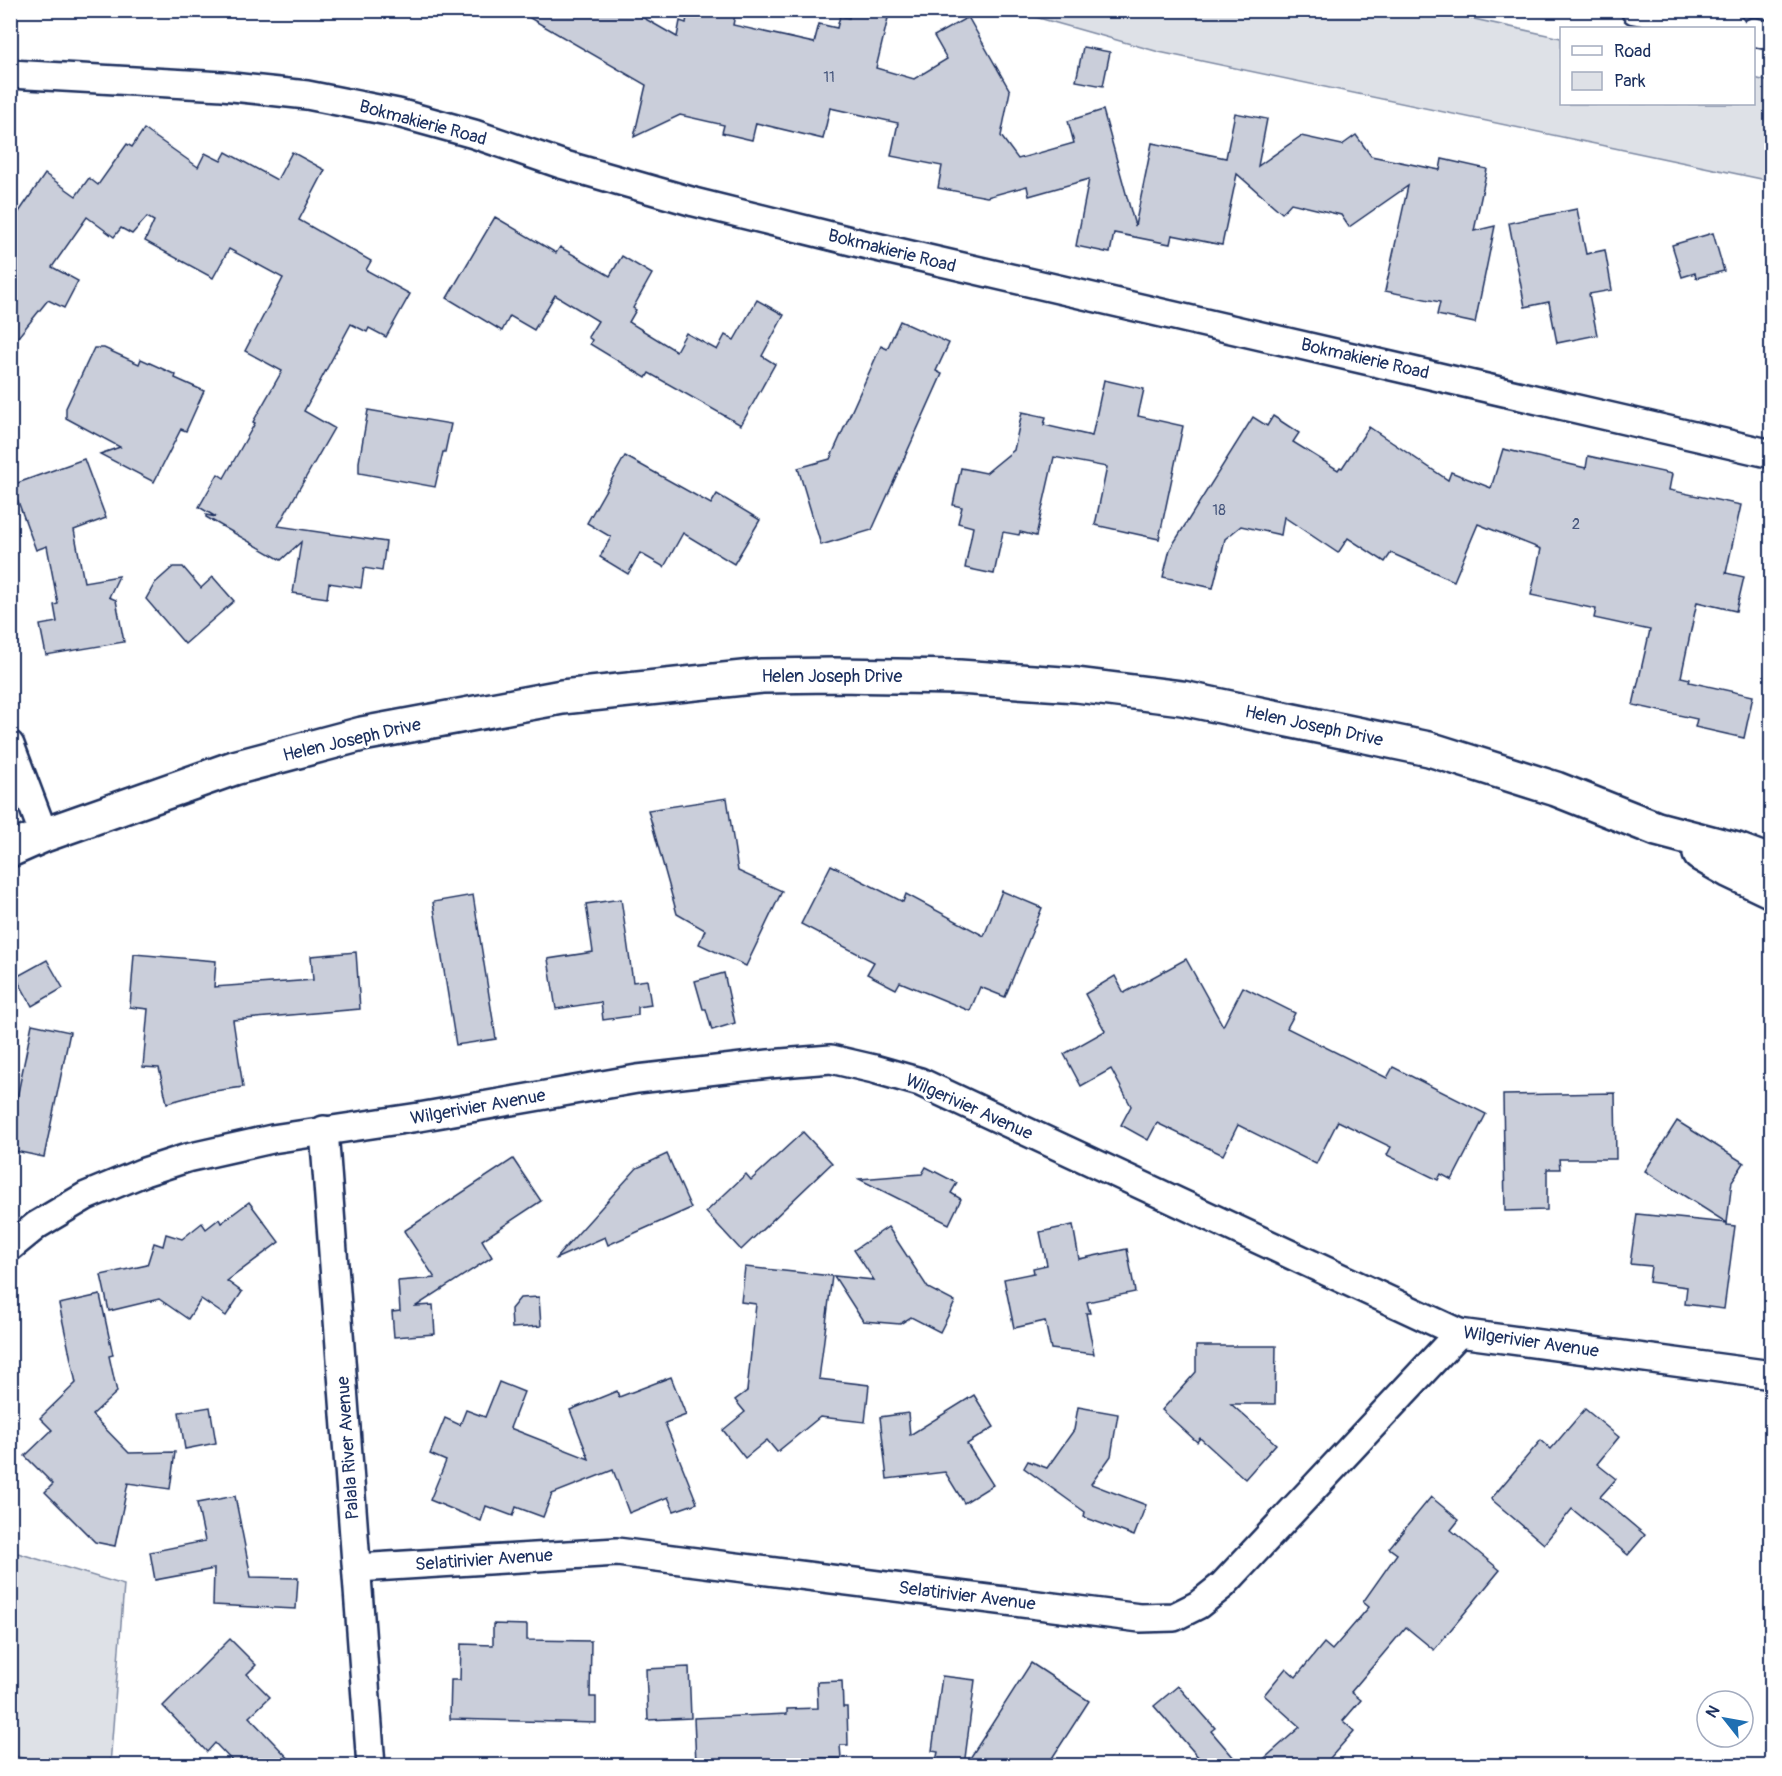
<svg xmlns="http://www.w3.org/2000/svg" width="1782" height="1776" font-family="Pangolin,sans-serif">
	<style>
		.green { fill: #dee1e7; stroke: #7c88a2; stroke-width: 1.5 }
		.building { fill: #caceda; stroke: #1b2f5e; stroke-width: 1.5 }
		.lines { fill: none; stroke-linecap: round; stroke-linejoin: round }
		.street-casing { stroke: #1b2f5e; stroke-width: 32 }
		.secondary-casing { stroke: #1b2f5e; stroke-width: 38 }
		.street { stroke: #fff; stroke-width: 27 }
		.secondary { stroke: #fff; stroke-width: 33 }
		.labels { text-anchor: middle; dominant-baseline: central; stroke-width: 5; stroke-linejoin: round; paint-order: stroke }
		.number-label { font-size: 15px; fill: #47577d }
		.street-label { font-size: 18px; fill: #1b2f5e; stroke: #fff }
	</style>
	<rect width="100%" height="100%" fill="#fff"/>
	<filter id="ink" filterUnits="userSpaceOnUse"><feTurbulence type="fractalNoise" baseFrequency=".0167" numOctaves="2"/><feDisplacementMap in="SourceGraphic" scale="12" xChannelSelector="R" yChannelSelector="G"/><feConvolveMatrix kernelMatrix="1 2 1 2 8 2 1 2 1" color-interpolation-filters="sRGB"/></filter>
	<g filter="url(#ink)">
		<g class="green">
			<polygon points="1014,11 1433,10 1561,38 1562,104 1754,104 1754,78 1771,82 1771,181 1159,52"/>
			<polygon points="11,1551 124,1585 110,1765 48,1765 11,1755"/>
		</g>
		<g class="building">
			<polygon points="516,10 630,10 677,37 680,21 686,23 688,10 736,10 733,25 814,43 819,24 837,28 840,16 849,18 851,10 858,10 888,18 876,68 914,79 947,59 934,36 968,17 1010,91 1001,136 1018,159 1074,143 1068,121 1103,110 1135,226 1152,143 1226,158 1235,113 1267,119 1258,166 1301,136 1342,145 1356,135 1371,156 1440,170 1442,159 1487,169 1474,231 1495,226 1475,323 1437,315 1440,302 1385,291 1408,186 1349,227 1341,215 1291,203 1282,213 1237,174 1222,245 1172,235 1170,244 1114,233 1110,253 1076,246 1089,179 1029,196 1027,186 987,197 938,188 942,166 891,156 898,123 830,108 823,139 756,123 752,140 722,133 724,125 680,115 634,137 646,85"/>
			<polygon points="1083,47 1110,52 1103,86 1076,81"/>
			<polygon points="144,129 198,167 205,153 221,161 226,152 277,180 292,152 325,170 299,220 371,261 366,270 410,294 386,337 369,328 367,332 351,324 304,411 334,428 278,526 386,542 382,571 364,568 361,588 329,583 327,598 293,593 301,542 281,560 206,517 206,515 216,517 199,507 218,474 224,478 255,423 253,422 282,371 245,351 283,278 229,249 213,278 145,241 154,221 147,217 132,234 121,228 114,237 87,217 52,267 78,281 64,308 48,300 10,347 10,207 19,212 45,174 76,196 89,178 98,185 127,144 132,147"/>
			<polygon points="1577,209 1586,254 1605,250 1612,290 1589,294 1597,335 1557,343 1549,302 1525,307 1509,223"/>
			<polygon points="495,217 556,253 560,247 610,276 622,256 652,274 633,308 636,310 629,322 676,351 686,333 717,350 725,335 734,340 757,300 784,315 762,356 775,364 741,425 649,373 646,378 590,344 592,340 588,337 598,321 555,295 534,330 510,316 502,331 447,298"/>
			<polygon points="1713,233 1724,271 1696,278 1695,273 1682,277 1672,245"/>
			<polygon points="900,321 949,343 936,371 942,374 872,530 821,545 798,468 830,459 881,346 887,349"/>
			<polygon points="94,348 104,348 139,364 141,359 176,375 175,378 204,391 186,431 181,429 154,482 100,454 120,447 66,418 66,408"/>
			<polygon points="1104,380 1144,389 1138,416 1183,426 1159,539 1095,525 1107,467 1054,457 1036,536 1020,532 1019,535 1003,532 994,574 965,568 973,527 958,523 962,507 953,505 961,468 986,473 1014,450 1022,412 1046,417 1044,425 1092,436"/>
			<polygon points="368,410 451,424 445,452 443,452 435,487 359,473 359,462"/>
			<polygon points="1273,416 1299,433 1293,442 1338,470 1340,467 1342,468 1369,427 1448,480 1451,472 1491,488 1503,449 1586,468 1588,456 1672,474 1669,490 1741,505 1726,573 1744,577 1736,611 1697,602 1681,677 1690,679 1689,682 1753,696 1744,738 1695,727 1697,719 1633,705 1650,630 1594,618 1596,609 1531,595 1541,549 1478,524 1454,581 1391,553 1385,562 1348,538 1338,553 1284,517 1281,535 1241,526 1225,539 1213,588 1163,577 1170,549 1253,417 1267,426"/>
			<polygon points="625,456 711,504 717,494 760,520 734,564 683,533 664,567 640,553 628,574 600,557 611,537 587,523"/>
			<polygon points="84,459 106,518 74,530 84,582 119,576 109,597 116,600 124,642 46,655 40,625 57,622 54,605 58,604 47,546 36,550 12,485"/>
			<polygon points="173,567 183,567 201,588 213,577 234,601 185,644 146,599 155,583"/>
			<polygon points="727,798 738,871 782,891 746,966 699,944 705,930 677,914 648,810"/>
			<polygon points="831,865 903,902 906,894 984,936 1002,891 1042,908 1005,997 980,987 970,1011 900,982 896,989 867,974 874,962 801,924"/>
			<polygon points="473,895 496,1039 456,1045 433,902"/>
			<polygon points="621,899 633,982 647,980 651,1005 638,1007 638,1015 603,1020 601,1002 556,1009 548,959 593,952 586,904"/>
			<polygon points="356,952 360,1009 233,1020 243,1087 207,1092 167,1103 159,1068 143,1067 148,1009 130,1007 134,954 216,961 214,987 313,980 311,956"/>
			<polygon points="1186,959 1223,1026 1243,987 1295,1013 1287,1028 1387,1078 1393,1067 1486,1114 1452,1180 1441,1174 1438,1180 1387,1155 1391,1147 1338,1121 1316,1164 1238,1125 1223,1155 1157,1123 1148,1140 1121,1125 1131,1106 1111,1069 1081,1086 1064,1054 1105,1031 1085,994 1115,976 1124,993"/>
			<polygon points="47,960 63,988 32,1006 16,977"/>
			<polygon points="724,973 735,1023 712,1030 706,1009 703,1009 695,981"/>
			<polygon points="32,1024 70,1032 44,1157 10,1150 10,1107 15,1108"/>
			<polygon points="1615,1093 1616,1159 1559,1159 1560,1169 1547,1169 1547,1210 1505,1211 1503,1095"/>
			<polygon points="1677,1121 1744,1163 1732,1181 1727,1223 1645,1171"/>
			<polygon points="803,1132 832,1163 741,1250 706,1212 746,1174 751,1180"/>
			<polygon points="667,1154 691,1208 608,1245 605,1237 555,1259 637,1168"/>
			<polygon points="513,1159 541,1201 482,1240 492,1257 416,1306 433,1305 435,1334 394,1337 392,1312 400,1311 398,1281 435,1278 404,1231"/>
			<polygon points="926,1167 957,1183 951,1193 961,1199 949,1224 859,1179 922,1174"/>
			<polygon points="249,1202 279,1242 227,1281 242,1292 226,1316 201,1299 188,1319 159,1299 109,1311 101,1275 147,1265 154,1243 163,1246 166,1234 182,1239 202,1223 206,1229 219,1219 221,1223"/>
			<polygon points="1637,1214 1727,1223 1727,1225 1735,1226 1724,1309 1685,1304 1687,1287 1649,1282 1651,1266 1630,1264"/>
			<polygon points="1073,1225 1079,1259 1127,1249 1135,1292 1087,1302 1090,1313 1086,1313 1094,1354 1051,1349 1045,1321 1014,1328 1004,1279 1034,1273 1033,1268 1047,1265 1040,1232"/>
			<polygon points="888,1227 928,1288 955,1302 940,1332 911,1317 900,1324 863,1321 834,1276 874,1280 854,1250"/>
			<polygon points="745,1267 832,1276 819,1379 869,1385 865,1422 820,1417 777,1452 767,1440 745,1458 723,1430 745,1412 735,1400 747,1391 756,1304 741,1302"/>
			<polygon points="100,1295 113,1355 109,1356 117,1392 92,1415 129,1453 175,1452 170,1489 128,1483 115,1546 95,1542 45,1492 53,1484 25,1456 52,1430 40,1418 76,1383 59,1304"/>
			<polygon points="539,1297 541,1326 512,1328 511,1309 520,1298"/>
			<polygon points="1196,1346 1276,1346 1275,1404 1231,1404 1276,1444 1245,1479 1200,1438 1197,1442 1162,1410 1196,1372"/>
			<polygon points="671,1377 686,1415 665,1423 697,1503 674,1511 668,1497 629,1513 613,1470 552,1494 543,1517 516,1507 513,1516 486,1506 481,1521 430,1500 446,1461 430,1454 445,1418 460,1425 466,1410 485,1417 499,1382 524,1392 510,1428 589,1459 570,1410 617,1391 619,1397"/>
			<polygon points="974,1395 994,1427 967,1444 993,1485 964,1503 945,1472 887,1479 880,1417 908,1413 910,1435"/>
			<polygon points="210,1407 216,1443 185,1449 179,1412"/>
			<polygon points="1078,1407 1118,1414 1111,1456 1091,1484 1146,1505 1134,1536 1084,1517 1085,1512 1024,1468 1028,1461 1047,1468 1074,1430"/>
			<polygon points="1585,1409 1619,1437 1597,1464 1616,1479 1600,1497 1645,1535 1628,1555 1572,1509 1544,1544 1491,1499 1541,1440 1551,1449"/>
			<polygon points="235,1496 251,1577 298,1578 296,1609 213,1605 214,1569 155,1580 150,1552 205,1541 197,1503"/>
			<polygon points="1431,1497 1459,1520 1451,1530 1500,1570 1434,1650 1406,1627 1351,1692 1361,1700 1343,1721 1354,1731 1323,1766 1256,1766 1300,1727 1264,1695 1286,1668 1296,1677 1324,1643 1332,1650 1369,1607 1363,1602 1397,1554 1389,1548"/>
			<polygon points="493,1624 527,1625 527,1640 591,1641 590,1697 596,1697 596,1723 450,1719 451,1680 460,1680 461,1644 493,1645"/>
			<polygon points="230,1639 256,1665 247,1674 270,1697 249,1717 296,1766 237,1766 215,1743 207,1752 163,1706"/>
			<polygon points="1031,1663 1089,1701 1047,1766 965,1766"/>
			<polygon points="689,1667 691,1718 648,1720 646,1669"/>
			<polygon points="942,1676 975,1680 964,1766 935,1766 938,1752 932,1751"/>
			<polygon points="842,1681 843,1707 847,1707 848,1745 840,1745 841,1758 819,1758 819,1765 746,1766 746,1761 696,1763 694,1718 787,1714 787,1709 818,1708 817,1682"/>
			<polygon points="1178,1686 1215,1728 1211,1731 1241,1766 1206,1766 1154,1706"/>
		</g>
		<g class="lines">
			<defs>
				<g id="street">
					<polyline points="1635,10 1732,28"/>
					<polyline points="1754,32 1772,36"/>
					<polyline points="10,74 223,86 307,95 398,113 474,134 561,164 694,202 859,243 1772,454"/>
					<polyline points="10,745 44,835"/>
					<polyline points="324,1130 371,1766"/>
					<polyline points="10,1247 37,1225 86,1196 144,1172 187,1158 272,1139 419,1117 637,1079 769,1064 831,1059 874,1069 920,1082 1459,1333 1772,1375"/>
					<polyline points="357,1568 617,1552 1140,1618 1174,1617 1198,1605 1223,1585 1459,1333"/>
				</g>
				<g id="secondary">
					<polyline points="10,850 44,835 234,768 362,734 562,697 762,676 834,675 959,677 1077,685 1182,698 1429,749 1556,789 1657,829 1737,850 1772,863"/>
					<polyline points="1700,854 1728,870 1772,891"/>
				</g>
			</defs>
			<use href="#street" class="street-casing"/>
			<use href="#secondary" class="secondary-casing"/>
			<use href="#street" class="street"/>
			<use href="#secondary" class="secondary"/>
		</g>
	</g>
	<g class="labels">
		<g class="number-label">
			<text x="829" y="77">11</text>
			<text x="1219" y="510">18</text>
			<text x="1576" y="524">2</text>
		</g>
		<g class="street-label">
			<text transform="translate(423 123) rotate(15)">Bokmakierie Road</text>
			<text transform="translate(892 251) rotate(14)">Bokmakierie Road</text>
			<text transform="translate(1365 359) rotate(13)">Bokmakierie Road</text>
			<text x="832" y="676">Helen Joseph Drive</text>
			<text transform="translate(1314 726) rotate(12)">Helen Joseph Drive</text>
			<text transform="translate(352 740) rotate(-13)">Helen Joseph Drive</text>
			<text transform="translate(478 1107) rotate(-10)">Wilgerivier Avenue</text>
			<text transform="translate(969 1107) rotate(24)">Wilgerivier Avenue</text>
			<text transform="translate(1531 1342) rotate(8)">Wilgerivier Avenue</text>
			<text transform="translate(348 1448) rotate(-94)">Palala River Avenue</text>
			<text transform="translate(484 1560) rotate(-4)">Selatirivier Avenue</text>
			<text transform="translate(967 1596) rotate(7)">Selatirivier Avenue</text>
		</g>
	</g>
	<rect width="1782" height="1776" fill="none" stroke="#fff" stroke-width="36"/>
	<rect x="18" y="18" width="1746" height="1740" fill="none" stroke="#1b2f5e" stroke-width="2" filter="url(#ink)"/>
	<rect x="1560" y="27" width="195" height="78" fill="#ffffff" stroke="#a4acbf" stroke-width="1.5"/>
	<rect x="1572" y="46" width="30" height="9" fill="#ffffff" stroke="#a4acbf" stroke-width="1.5"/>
	<text x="1614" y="57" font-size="18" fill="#1b2f5e">Road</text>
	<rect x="1572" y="72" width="30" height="18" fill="#dee1e7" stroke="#a4acbf" stroke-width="1.5"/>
	<text x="1614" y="87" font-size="18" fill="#1b2f5e">Park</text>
	<g transform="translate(1725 1719) rotate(301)"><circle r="28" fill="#ffffff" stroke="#a4acbf" stroke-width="1.5"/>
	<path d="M0-4.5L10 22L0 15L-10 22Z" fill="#1f6fb2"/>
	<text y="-9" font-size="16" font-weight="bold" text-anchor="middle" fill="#1b2f5e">N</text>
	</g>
</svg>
